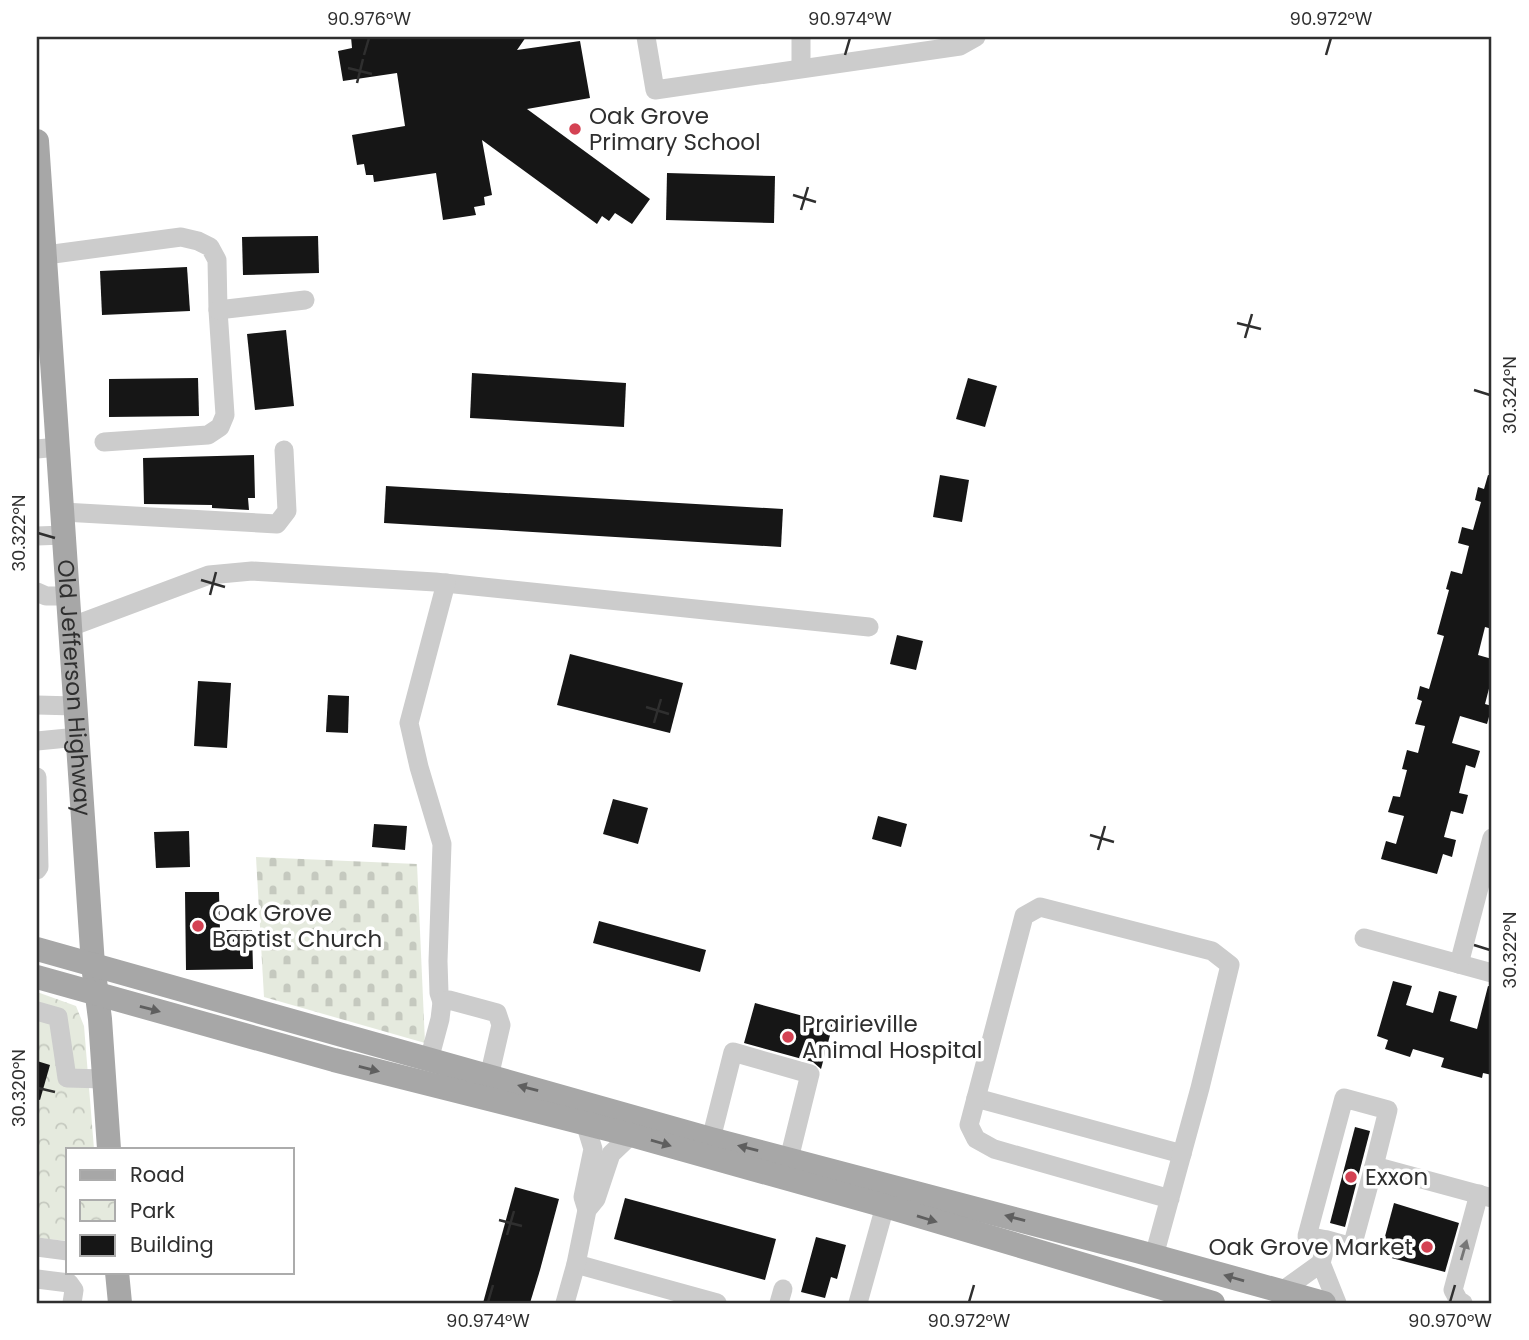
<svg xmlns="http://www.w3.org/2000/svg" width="1529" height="1340" font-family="Poppins,sans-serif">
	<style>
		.cemetery { fill: url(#cemetery-stones) }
		.park { fill: url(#park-crowns) }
		.building { fill: #161616 }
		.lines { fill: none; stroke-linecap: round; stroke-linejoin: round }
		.minor { stroke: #ccc; stroke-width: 19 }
		.major { stroke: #a7a7a7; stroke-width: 24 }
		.oneway { fill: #5f5f5f }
		.oneway2 { fill: #767676 }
		.ticks { fill: none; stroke: #2f2f2f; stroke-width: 2.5 }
		.poi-dot { fill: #d44253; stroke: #fff; stroke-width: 2.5 }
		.labels { text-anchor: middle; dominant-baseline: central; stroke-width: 7; stroke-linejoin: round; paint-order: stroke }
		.poi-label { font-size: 23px; fill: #2f2f2f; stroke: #fff; text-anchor: start }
		.street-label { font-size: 23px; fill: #2f2f2f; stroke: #fff }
		.neatline { fill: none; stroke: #2f2f2f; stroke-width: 2.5 }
		.ticks-label { font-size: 18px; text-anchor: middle; fill: #2f2f2f }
	</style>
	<defs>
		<pattern id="cemetery-stones" width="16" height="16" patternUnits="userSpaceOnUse" patternTransform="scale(1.75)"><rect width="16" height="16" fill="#e5eade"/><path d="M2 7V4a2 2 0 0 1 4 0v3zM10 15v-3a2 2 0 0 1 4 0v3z" fill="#c5c9bf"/></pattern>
		<pattern id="park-crowns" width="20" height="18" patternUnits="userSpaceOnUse" patternTransform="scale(1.75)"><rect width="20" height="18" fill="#e5eade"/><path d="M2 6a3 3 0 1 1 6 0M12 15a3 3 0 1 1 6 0" fill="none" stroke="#c5c9bf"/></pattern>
	</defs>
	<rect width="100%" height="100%" fill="#fff"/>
	<polygon class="cemetery" points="256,857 417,864 425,1043 264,997"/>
	<polygon class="park" points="37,992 76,1006 84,1026 94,1149 68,1149 68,1241 37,1238"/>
	<g class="building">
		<polygon points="351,37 526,37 517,50 580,41 590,98 527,109 650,199 632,224 615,213 609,221 602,216 597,224 482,140 492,195 484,197 485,205 474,207 476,215 443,220 436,173 374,182 373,175 366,175 364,164 357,165 352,135 405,126 397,73 343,81 338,51 352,48"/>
		<polygon points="667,173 775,176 774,223 666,220"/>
		<polygon points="318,236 319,273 243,275 242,237"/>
		<polygon points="187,267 190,311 102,315 100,271"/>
		<polygon points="286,330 294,406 255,410 247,334"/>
		<polygon points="472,373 626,383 624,427 470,418"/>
		<polygon points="198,378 199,416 109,417 109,379"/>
		<polygon points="968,378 997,386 985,427 956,419"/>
		<polygon points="254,455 255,498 248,498 249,510 212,508 212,505 144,504 143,458"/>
		<polygon points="940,475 969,480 962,522 933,517"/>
		<polygon points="1488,475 1492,476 1492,629 1485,627 1478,655 1492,659 1492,677 1485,704 1492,706 1487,724 1460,716 1452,743 1480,751 1475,768 1466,765 1459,793 1468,795 1463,814 1451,811 1444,837 1456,840 1452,857 1443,854 1437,874 1381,859 1386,841 1396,844 1404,816 1388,812 1393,796 1400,797 1407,770 1402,769 1407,750 1418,753 1425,726 1415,724 1422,701 1417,699 1420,686 1429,689 1444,636 1437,634 1449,590 1446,589 1451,571 1462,574 1469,546 1458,543 1462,527 1473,530 1481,502 1475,500 1478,487 1484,489"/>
		<polygon points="386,486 783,509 781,547 384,523"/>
		<polygon points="897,635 923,641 916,670 890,664"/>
		<polygon points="570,654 683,683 670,733 557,705"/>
		<polygon points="198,681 231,683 227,748 194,746"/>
		<polygon points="328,695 349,696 348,733 326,732"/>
		<polygon points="613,799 648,808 638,844 603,834"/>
		<polygon points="878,816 907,824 901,847 872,839"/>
		<polygon points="374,824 407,826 405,850 372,847"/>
		<polygon points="189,831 190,867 156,868 154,832"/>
		<polygon points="185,892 219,892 220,930 252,930 253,969 186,970"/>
		<polygon points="599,921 706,950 700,972 593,943"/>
		<polygon points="1393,981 1412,986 1406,1005 1433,1013 1439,991 1457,996 1450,1021 1477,1029 1488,986 1492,987 1492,1075 1483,1073 1482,1078 1441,1067 1444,1058 1413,1049 1410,1057 1385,1049 1388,1040 1377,1036"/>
		<polygon points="755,1003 833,1024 821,1069 813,1062 744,1043"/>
		<polygon points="37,1061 50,1065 40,1100 37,1099"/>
		<polygon points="1355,1127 1370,1131 1345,1227 1330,1223"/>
		<polygon points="515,1187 559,1199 540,1270 530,1303 483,1303"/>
		<polygon points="625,1198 776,1239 765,1280 614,1239"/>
		<polygon points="1394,1203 1459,1223 1445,1272 1380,1255"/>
		<polygon points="816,1237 846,1245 837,1279 831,1277 825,1298 801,1292"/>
	</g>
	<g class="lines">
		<g class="minor">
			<polyline points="646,37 655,90 960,46 976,37"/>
			<polyline points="801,37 801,68"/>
			<polyline points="46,255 181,237 198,241 210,247 217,260 218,310 225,415 220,427 208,435 104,442"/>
			<polyline points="218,310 305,300"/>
			<polyline points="37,449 58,447"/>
			<polyline points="63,512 277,524 287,511 284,450"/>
			<polyline points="37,536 64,535"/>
			<polyline points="37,592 46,596 68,596"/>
			<polyline points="70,627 209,575 252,571 435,582 869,627"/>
			<polyline points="37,705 75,706"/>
			<polyline points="37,741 78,737"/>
			<polyline points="37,777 39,867 37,870"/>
			<polyline points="1364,938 1492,973"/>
			<polyline points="1459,964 1492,838"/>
			<polyline points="442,1002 439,993 438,961 442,844 419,767 409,723 446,583"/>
			<polyline points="37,1011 58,1017 67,1078 104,1079"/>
			<polyline points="429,1060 440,1019 442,1002 449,1000 497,1013 501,1025 489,1077"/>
			<polyline points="976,1098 1182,1154"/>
			<polyline points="585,1123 593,1149 583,1197 587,1210"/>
			<polyline points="711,1139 733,1052 810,1074 789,1159"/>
			<polyline points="1327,1240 1307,1236 1344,1098 1388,1110 1374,1166"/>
			<polyline points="37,1247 68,1251"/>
			<polyline points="1154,1256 1200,1088 1230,965 1212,951 1040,907 1024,916 969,1125 976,1139 994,1149 1170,1199"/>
			<polyline points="1321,1263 1327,1240 1352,1247 1374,1166 1492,1198"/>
			<polyline points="576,1264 717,1303"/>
			<polyline points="37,1279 69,1283 74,1290 72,1303"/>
			<polyline points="1282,1291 1321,1263 1337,1303"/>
			<polyline points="565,1303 576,1264 587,1210 596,1199 611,1154 631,1135"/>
			<polyline points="779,1303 783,1289"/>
			<polyline points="858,1303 885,1206"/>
			<polyline points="1463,1303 1459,1301 1453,1290 1479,1194"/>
		</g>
		<g class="major">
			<path id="s1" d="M37,141L93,965L100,1019L109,1149"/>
			<polyline points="37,949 711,1139 1140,1252 1324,1303"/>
			<polyline points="37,977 334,1060 631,1135 885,1206 1213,1303"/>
			<polyline points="117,1272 120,1303"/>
		</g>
	</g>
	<defs><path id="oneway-solid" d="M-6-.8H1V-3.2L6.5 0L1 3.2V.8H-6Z" transform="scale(1.75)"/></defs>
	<g class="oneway">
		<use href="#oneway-solid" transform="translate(150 1009) rotate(15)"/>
		<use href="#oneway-solid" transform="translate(369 1069) rotate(14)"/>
		<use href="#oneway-solid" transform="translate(528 1088) rotate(-165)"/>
		<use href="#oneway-solid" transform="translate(661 1143) rotate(16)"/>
		<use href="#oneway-solid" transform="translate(748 1148) rotate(-166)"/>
		<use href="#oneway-solid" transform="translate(1015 1218) rotate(-165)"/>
		<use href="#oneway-solid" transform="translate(927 1219) rotate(17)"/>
		<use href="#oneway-solid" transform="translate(1234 1278) rotate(-164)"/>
	</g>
	<use class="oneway2" href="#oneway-solid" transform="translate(1464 1250) rotate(-74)"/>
	<path class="ticks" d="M364,55L369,38M845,55L850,38M1326,55L1331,38M348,68L372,74M357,83L363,59M793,195L816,202M801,210L808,187M1237,323L1261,329M1245,338L1252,314M1474,390L1490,395M38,533L55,538M201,580L225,587M210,595L216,572M646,707L669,714M654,723L661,699M1090,835L1114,842M1098,850L1105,826M1474,945L1490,950M38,1088L55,1092M499,1220L522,1226M507,1235L514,1211M488,1302L493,1285M969,1302L974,1285M1450,1302L1455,1285"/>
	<g class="poi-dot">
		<circle cx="575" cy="129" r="7"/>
		<circle cx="198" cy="926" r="7"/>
		<circle cx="788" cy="1037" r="7"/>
		<circle cx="1351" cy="1177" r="7"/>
		<circle cx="1427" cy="1247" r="7"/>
	</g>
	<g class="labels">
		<g class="poi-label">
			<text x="589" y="116">Oak Grove<tspan x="589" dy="26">Primary School</tspan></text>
			<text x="212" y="913">Oak Grove<tspan x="212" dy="26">Baptist Church</tspan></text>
			<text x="802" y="1024">Prairieville<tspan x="802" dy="26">Animal Hospital</tspan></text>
			<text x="1365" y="1177">Exxon</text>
			<text x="1413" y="1247" text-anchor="end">Oak Grove Market</text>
		</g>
		<g class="street-label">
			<text stroke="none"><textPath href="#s1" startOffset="548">Old Jefferson Highway</textPath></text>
		</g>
	</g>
	<rect width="1529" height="1340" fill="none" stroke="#ffffff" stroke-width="77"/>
	<rect x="66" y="1148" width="228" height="126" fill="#ffffff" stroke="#acacac" stroke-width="2"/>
	<rect x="80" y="1170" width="35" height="10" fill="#a7a7a7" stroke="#acacac" stroke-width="2"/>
	<text x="130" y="1182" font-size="21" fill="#2f2f2f">Road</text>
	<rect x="80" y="1200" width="35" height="21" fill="url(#park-crowns)" stroke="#acacac" stroke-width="2"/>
	<text x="130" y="1218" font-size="21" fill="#2f2f2f">Park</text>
	<rect x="80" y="1235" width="35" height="21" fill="#161616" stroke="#acacac" stroke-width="2"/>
	<text x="130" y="1252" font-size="21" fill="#2f2f2f">Building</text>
	<rect x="38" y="38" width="1452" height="1264" class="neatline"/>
	<g class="ticks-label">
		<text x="369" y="25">90.976°W</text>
		<text x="850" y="25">90.974°W</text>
		<text x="1331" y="25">90.972°W</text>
		<text transform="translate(1510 395) rotate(-90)" y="6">30.324°N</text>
		<text transform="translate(19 533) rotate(-90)" y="6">30.322°N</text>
		<text transform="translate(1510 950) rotate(-90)" y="6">30.322°N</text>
		<text transform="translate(19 1088) rotate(-90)" y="6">30.320°N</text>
		<text x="488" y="1327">90.974°W</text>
		<text x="969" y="1327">90.972°W</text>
		<text x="1450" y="1327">90.970°W</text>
	</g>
</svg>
